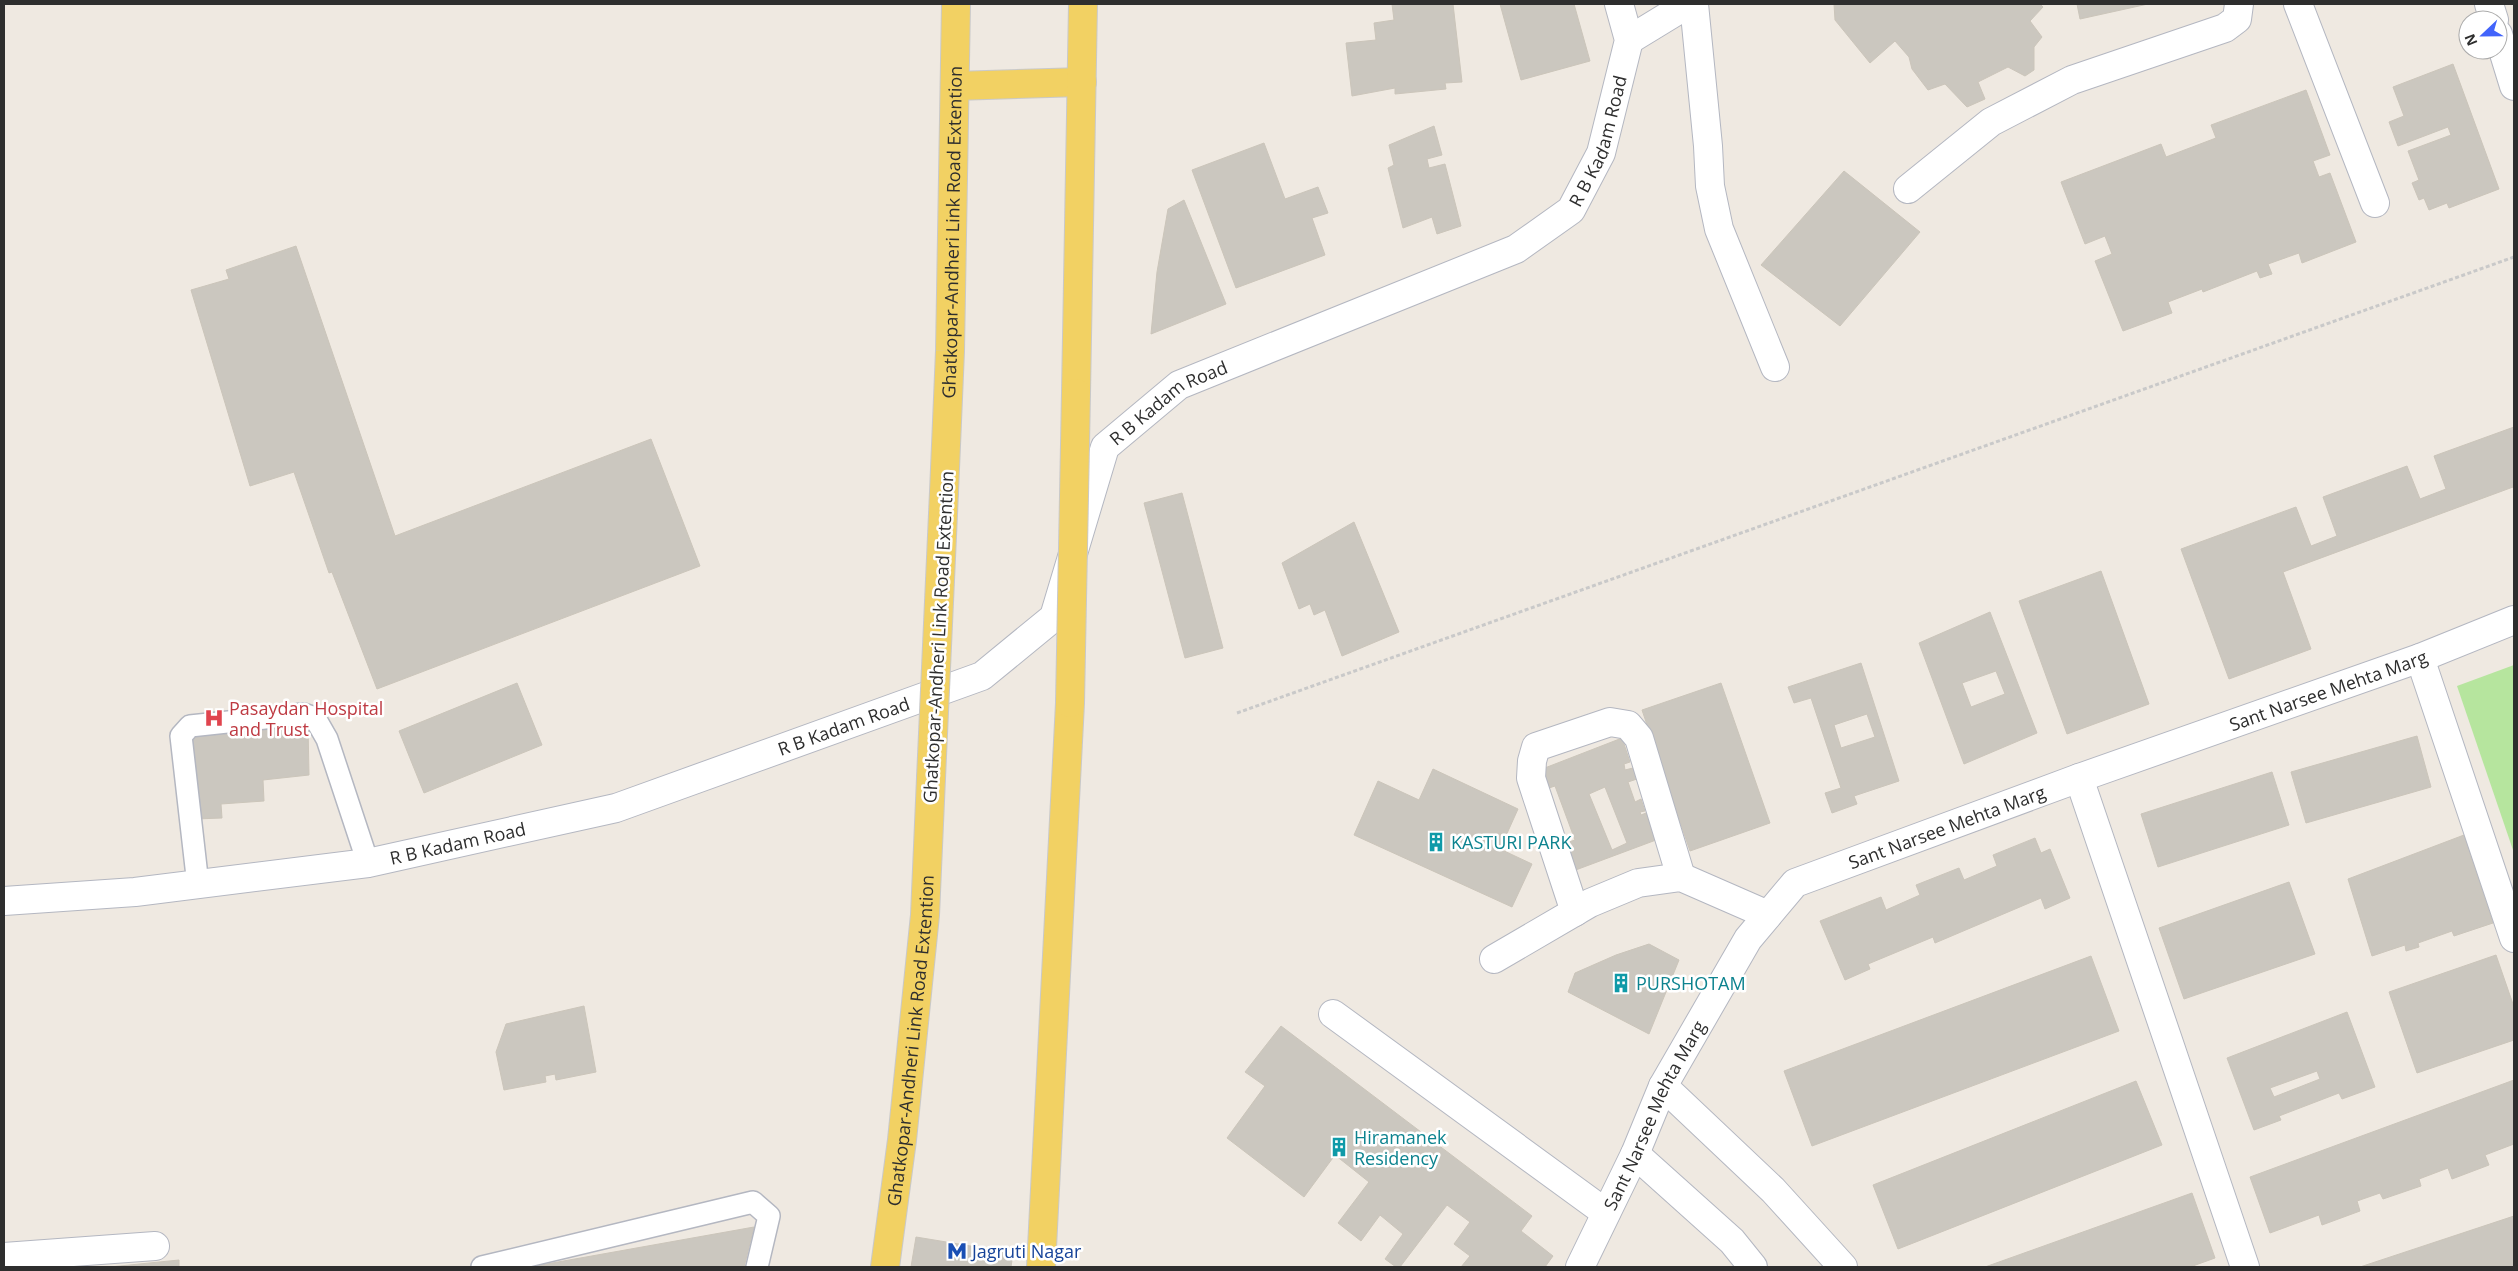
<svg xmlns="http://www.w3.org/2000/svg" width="2518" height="1271" font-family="'Open Sans',sans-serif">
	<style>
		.green { fill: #b6e59e }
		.building { fill: #cbc7bf; stroke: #cbc5ba; fill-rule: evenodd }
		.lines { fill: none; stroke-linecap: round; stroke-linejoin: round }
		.service-casing { stroke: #b4b7c1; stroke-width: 24 }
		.minor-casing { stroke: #b4b7c1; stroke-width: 30 }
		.tertiary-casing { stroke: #b4b7c1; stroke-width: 30 }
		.primary-casing { stroke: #c9c9c9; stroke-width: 30 }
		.path { stroke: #c9c9c9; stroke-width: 3; stroke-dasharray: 4 2.5; stroke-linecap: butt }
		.service { stroke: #fff; stroke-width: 21 }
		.minor { stroke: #fff; stroke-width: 28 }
		.tertiary { stroke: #fff; stroke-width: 28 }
		.primary { stroke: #f2d163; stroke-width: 28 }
		.primary-bridge-casing { stroke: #c9c9c9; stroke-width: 30; stroke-linecap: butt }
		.primary-bridge { stroke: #f2d163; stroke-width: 28 }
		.labels { text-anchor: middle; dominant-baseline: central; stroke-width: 5; stroke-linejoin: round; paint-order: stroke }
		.street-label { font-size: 18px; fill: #2e2e2e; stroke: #fff }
		.health-label { font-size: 18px; fill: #be3a42; stroke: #fff; text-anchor: start }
		.culture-label { font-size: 18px; fill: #0d838f; stroke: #fff; text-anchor: start }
		.transit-label { font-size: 18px; fill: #164399; stroke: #fff; text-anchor: start }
	</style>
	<rect width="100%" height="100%" fill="#efe9e1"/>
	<polygon class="green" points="2514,665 2514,853 2457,686"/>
	<g class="building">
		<polygon points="1392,4 1453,4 1462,82 1445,83 1446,89 1395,94 1395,88 1352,96 1346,43 1376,40 1374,23 1394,20"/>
		<polygon points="1500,4 1574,4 1590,61 1521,80"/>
		<polygon points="1834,4 2040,4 2043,7 2030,21 2042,37 2034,47 2034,70 2025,76 2008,67 1978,82 1985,99 1967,107 1945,84 1928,90 1912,69 1909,57 1895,41 1870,63 1835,20"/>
		<polygon points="2077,4 2148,4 2080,19"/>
		<polygon points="2453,64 2499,189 2449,208 2447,203 2429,210 2424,198 2419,200 2412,183 2419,180 2408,151 2451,135 2448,127 2398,146 2389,122 2404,116 2393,87"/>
		<polygon points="2306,90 2330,155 2313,161 2319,177 2330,173 2356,242 2302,263 2299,253 2268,264 2272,274 2260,278 2257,271 2203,292 2202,289 2168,302 2172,313 2123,331 2095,261 2112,254 2105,236 2085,244 2061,182 2161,144 2166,157 2216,138 2211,125"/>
		<polygon points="1434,126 1442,155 1427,159 1429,168 1445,164 1461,226 1437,234 1432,217 1403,228 1388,168 1394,165 1389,145"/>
		<polygon points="1264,143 1285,199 1318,187 1328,213 1312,218 1325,255 1236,288 1192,170"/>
		<polygon points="1844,171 1920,232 1840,326 1761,265"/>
		<polygon points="1184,200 1226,304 1151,334 1157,272 1168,209"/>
		<polygon points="296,246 395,536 651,439 700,566 377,689 332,572 329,573 294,472 250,486 191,290 229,279 226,270"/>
		<polygon points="2514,427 2514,490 2513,487 2283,572 2311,649 2229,679 2181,549 2296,507 2311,546 2337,536 2323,497 2407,466 2420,499 2446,489 2434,456"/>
		<polygon points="1182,493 1223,648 1185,658 1144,503"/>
		<polygon points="1354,522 1399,632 1342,656 1325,610 1314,615 1310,604 1299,609 1282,563"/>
		<polygon points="2101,571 2149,704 2067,734 2019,601"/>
		<path d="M1990,612L2037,733L1964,764L1919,643ZM1996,671L2005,694L1971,707L1962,683Z"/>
		<path d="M1861,663L1899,781L1854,796L1857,804L1832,813L1825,793L1841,788L1811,698L1794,703L1788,687ZM1867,714L1875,737L1841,748L1834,725Z"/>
		<polygon points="517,683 542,745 424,793 399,731"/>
		<polygon points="1721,683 1770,823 1690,851 1642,710"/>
		<polygon points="308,725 309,775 263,780 264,801 221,804 222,818 195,819 188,737"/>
		<polygon points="2417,736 2431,787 2306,823 2291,772"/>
		<path d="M1622,738L1630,762L1624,764L1625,770L1633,768L1637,779L1628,782L1635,802L1641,799L1645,811L1640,812L1641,815L1646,813L1656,840L1573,871L1563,844L1575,840L1555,786L1543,790L1537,771ZM1605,787L1627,843L1612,850L1589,794Z"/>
		<polygon points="1433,769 1518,809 1500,849 1532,864 1512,907 1354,835 1378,781 1419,800"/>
		<polygon points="2272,772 2289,825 2158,867 2141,814"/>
		<polygon points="2464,835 2493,923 2454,936 2452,931 2418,943 2419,947 2406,951 2405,945 2372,956 2348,879"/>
		<polygon points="2035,838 2041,853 2050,849 2070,898 2045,909 2041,898 1935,943 1933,937 1868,964 1870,969 1845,980 1820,921 1881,897 1886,910 1920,895 1916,885 1959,868 1964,880 1997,866 1993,855"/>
		<polygon points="2289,882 2315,954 2184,999 2159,928"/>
		<polygon points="1649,944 1679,960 1649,1034 1568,992 1575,973 1616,955"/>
		<polygon points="2496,955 2514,1007 2514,1040 2417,1073 2389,992"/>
		<polygon points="2091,956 2119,1031 1812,1146 1784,1071"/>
		<polygon points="584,1006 596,1072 556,1080 555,1074 545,1076 546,1082 504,1090 496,1052 506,1024"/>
		<path d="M2347,1012L2375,1087L2342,1099L2339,1093L2279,1116L2281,1120L2254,1130L2227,1058ZM2317,1071L2320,1079L2274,1097L2270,1088Z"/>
		<polygon points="1281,1026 1532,1216 1521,1231 1553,1256 1545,1267 1461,1267 1470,1256 1454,1244 1470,1222 1447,1205 1400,1267 1396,1267 1385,1259 1403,1234 1380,1215 1361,1241 1338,1223 1369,1182 1335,1155 1304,1197 1227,1138 1265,1086 1245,1072"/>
		<polygon points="2514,1080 2514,1144 2485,1155 2489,1165 2452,1179 2448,1168 2419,1179 2421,1186 2383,1199 2380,1193 2357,1201 2360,1211 2322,1225 2319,1215 2270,1233 2250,1177"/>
		<polygon points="2136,1081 2162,1145 1898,1249 1873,1185"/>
		<polygon points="2192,1193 2215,1258 2190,1267 1985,1267"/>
		<polygon points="2514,1216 2514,1267 2360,1267"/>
		<polygon points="754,1227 744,1267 530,1267"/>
		<polygon points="916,1237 1013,1253 1011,1267 911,1267"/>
		<polygon points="179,1260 179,1267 110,1267"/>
	</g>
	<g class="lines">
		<defs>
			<g id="service">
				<polyline points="198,885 181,736 190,726 303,714 315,718 327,739 368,863"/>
				<polyline points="482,1267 753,1202 769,1216 757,1267"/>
			</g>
			<g id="minor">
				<polyline points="1694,4 1708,146 1710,186 1719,229 1775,367"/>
				<polyline points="2298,4 2375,203"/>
				<polyline points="2489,4 2494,20"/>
				<polyline points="2498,34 2514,86"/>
				<polyline points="1908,189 1991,122 2072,80 2225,28 2237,19 2239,4"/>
				<polyline points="2420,658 2514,938"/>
				<polyline points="2079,778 2245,1267"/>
				<polyline points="1575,912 1531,778 1532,761 1536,747 1610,722 1628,725 1639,738 1681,877"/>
				<polyline points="1494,959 1590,903 1638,883 1681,877 1768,915"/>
				<polyline points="1333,1014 1606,1213"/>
				<polyline points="1663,1086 1773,1190 1843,1267"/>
				<polyline points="1635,1154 1732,1241 1753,1267"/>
				<polyline points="4,1257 155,1246"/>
			</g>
			<g id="tertiary">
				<polyline points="1629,40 1688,4"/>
				<path id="s1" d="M4,901L135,892L368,863L616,808L982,676L1054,617L1105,447L1179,385L1516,249L1571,210L1601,153L1629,40L1619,4"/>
				<path id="s2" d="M1580,1267L1635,1154L1663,1086L1748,939L1795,883L2079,778L2420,658L2514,620"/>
			</g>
			<g id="primary">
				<polyline points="955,86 1082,82"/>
				<polyline points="1076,393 1083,4"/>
				<path id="s3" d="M944,492L950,351L956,4"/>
				<path id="s4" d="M885,1267L902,1140L925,915L931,778"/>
				<polyline points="1041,1267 1070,703"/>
			</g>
		</defs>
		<use href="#service" class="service-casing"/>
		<use href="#minor" class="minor-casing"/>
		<use href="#tertiary" class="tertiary-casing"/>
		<use href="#primary" class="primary-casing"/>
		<polyline class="path" points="1237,713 2514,257"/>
		<use href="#service" class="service"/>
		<use href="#minor" class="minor"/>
		<use href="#tertiary" class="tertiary"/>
		<use href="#primary" class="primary"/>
		<defs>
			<g id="primary-bridge">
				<polyline points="1070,703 1076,393"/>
				<polyline points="931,778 944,492"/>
			</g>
		</defs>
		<use href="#primary-bridge" class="primary-bridge-casing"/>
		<use href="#primary-bridge" class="primary-bridge"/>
	</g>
	<defs>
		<symbol id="hospital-bare" viewBox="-9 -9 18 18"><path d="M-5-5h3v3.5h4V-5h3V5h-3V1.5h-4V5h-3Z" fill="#e0444e" stroke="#fff" stroke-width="2.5" paint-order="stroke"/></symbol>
		<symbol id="building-bare" viewBox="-9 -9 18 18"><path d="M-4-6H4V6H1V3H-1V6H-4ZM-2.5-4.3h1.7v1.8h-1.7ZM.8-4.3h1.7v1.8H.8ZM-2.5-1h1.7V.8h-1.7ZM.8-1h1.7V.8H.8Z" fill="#0f9aa8" stroke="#fff" stroke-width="2.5" paint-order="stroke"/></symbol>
		<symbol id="metro-bare" viewBox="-9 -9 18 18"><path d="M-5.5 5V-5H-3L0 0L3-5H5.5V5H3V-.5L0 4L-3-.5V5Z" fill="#1a4fb4" stroke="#fff" stroke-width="2.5" paint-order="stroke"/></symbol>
	</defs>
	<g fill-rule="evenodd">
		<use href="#hospital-bare" x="200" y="704" width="28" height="28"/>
		<use href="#building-bare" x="1422" y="828" width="28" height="28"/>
		<use href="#building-bare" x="1607" y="969" width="28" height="28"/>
		<use href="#building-bare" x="1325" y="1133" width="28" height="28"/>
		<use href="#metro-bare" x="943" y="1237" width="28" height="28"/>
	</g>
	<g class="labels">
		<g class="street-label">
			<text stroke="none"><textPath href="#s1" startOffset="1882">R B Kadam Road</textPath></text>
			<text stroke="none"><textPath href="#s3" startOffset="260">Ghatkopar-Andheri Link Road Extention</textPath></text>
			<text stroke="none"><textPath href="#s1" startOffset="1358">R B Kadam Road</textPath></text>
			<text transform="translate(938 637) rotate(-87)">Ghatkopar-Andheri Link Road Extention</text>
			<text stroke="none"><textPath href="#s2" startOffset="1009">Sant Narsee Mehta Marg</textPath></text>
			<text stroke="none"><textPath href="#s1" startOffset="862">R B Kadam Road</textPath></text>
			<text stroke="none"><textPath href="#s2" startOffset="604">Sant Narsee Mehta Marg</textPath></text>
			<text stroke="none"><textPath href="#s1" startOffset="458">R B Kadam Road</textPath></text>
			<text stroke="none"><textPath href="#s4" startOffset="228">Ghatkopar-Andheri Link Road Extention</textPath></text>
			<text stroke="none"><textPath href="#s2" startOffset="169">Sant Narsee Mehta Marg</textPath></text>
		</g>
		<g class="health-label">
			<text x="229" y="708">Pasaydan Hospital<tspan x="229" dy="21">and Trust</tspan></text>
		</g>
		<g class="culture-label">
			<text x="1451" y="842">KASTURI PARK</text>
			<text x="1636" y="983">PURSHOTAM</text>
			<text x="1354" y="1137">Hiramanek<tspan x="1354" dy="21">Residency</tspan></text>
		</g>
		<g class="transit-label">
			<text x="972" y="1251">Jagruti Nagar</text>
		</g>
	</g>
	<rect width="2518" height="1271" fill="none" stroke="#2e2e2e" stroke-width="10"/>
	<g transform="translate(2483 35) rotate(248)"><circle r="24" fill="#ffffff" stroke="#ababab"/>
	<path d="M0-4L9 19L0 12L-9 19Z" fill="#4264fb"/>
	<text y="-8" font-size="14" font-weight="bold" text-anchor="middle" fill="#2e2e2e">N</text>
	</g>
</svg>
